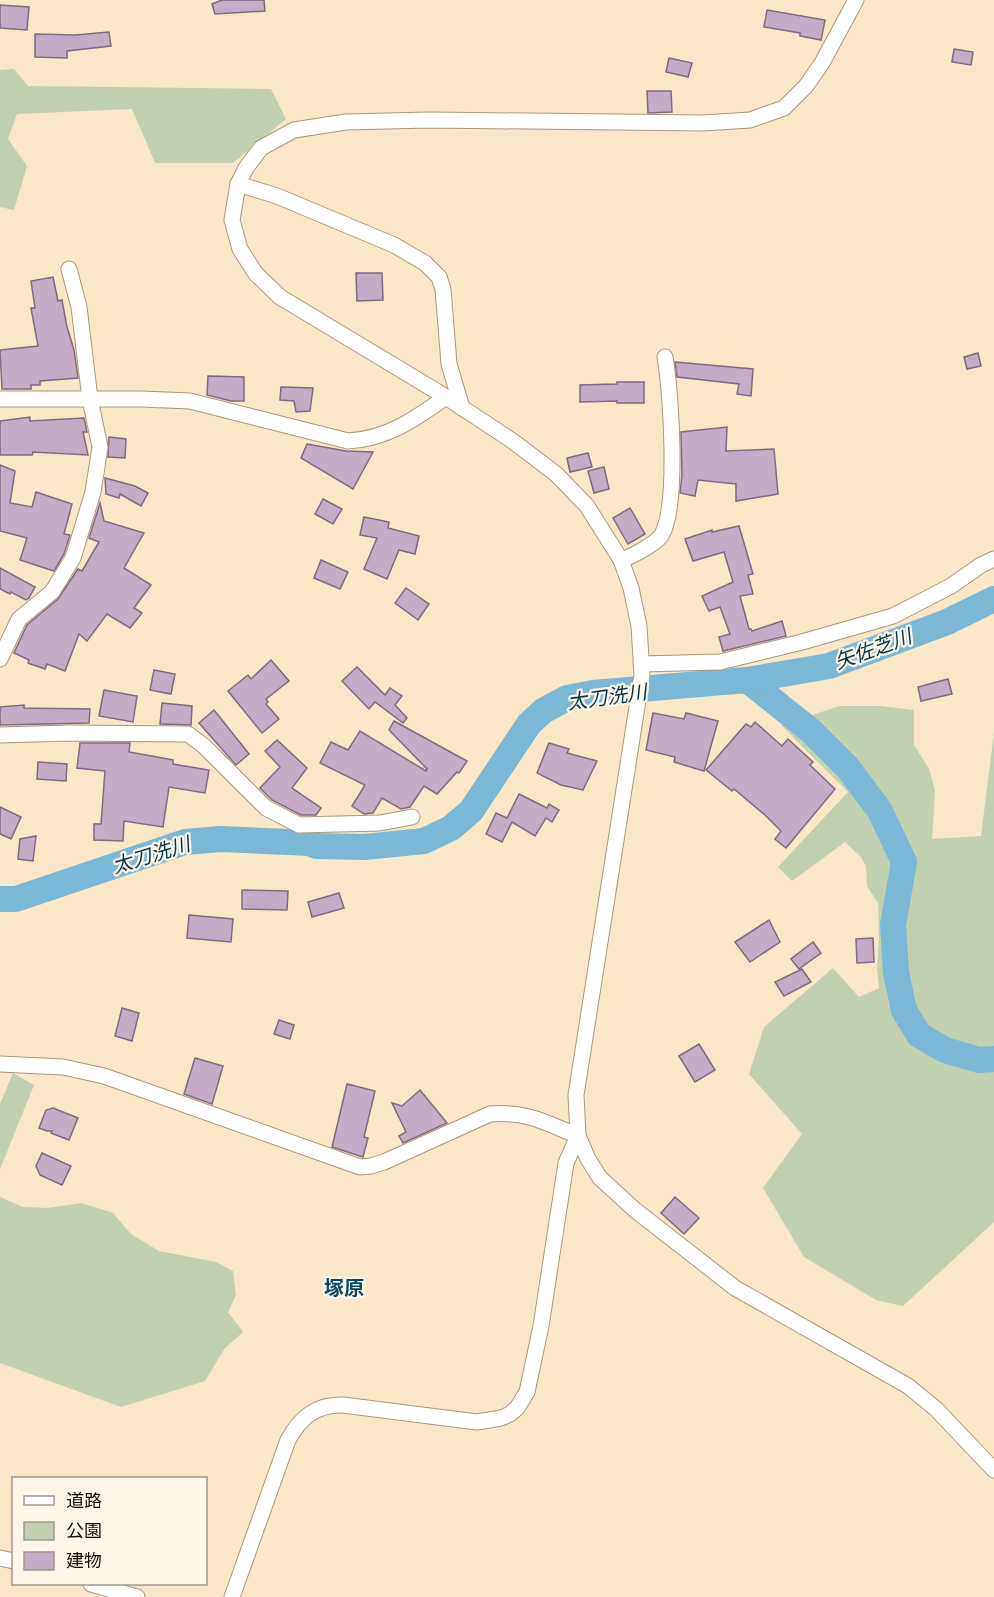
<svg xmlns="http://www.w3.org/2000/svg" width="994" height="1597" font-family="'DM Sans','Noto Sans JP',sans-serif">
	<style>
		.green { fill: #c0d0b0 }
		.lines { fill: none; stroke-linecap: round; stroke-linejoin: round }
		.river { stroke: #7bb8d5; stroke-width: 26 }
		.building { fill: #c5abc5; stroke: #816981; stroke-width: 1.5 }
		.minor-casing { stroke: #a8987a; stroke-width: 17 }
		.minor { stroke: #fff; stroke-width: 15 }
		.labels { text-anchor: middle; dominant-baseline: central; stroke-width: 4.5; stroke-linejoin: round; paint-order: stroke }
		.water-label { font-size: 20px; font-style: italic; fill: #00364a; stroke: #fdf6e9 }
		.neighbourhood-label { font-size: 20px; font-weight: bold; fill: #044967; stroke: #fdf6e9 }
	</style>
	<rect width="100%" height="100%" fill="#f9e7c8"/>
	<g class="green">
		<polygon points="14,69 28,86 271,89 286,119 233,163 155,163 132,109 17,114 8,139 27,166 14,210 0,207 0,70"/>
		<polygon points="840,706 880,706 914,710 914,745 929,769 935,790 932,839 981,836 994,733 994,1222 903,1306 876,1300 804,1257 763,1188 802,1134 749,1074 764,1027 833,968 859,997 879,988 877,967 879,937 878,903 867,886 866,866 861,857 845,842 792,881 778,867 848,792 781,725"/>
		<polygon points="13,1073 34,1085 0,1169 0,1104"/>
		<polygon points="0,1197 23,1207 48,1208 81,1203 113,1213 131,1234 159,1251 216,1262 233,1271 236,1295 228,1312 243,1332 225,1348 205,1381 121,1407 0,1363"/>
	</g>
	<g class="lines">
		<g class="river">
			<polyline points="747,680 810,730 848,768 880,811 904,862 893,925 896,972 904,1010 919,1035 945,1050 979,1060 994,1059"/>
			<polyline points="0,899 16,899 185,842 221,839 309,843 317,846 364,847 424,841 451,828 471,811 529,724 543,711 567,698 593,693 747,680 829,666 947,622 994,599"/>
		</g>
	</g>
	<g class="building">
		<polygon points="222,0 264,0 265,11 215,14 212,4"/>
		<polygon points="0,5 29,7 27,30 0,28"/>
		<polygon points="767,10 825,20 821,40 800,36 800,33 764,27"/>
		<polygon points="109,32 111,46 67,51 67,58 35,57 35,34 75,35"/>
		<polygon points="954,49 973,52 971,65 952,62"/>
		<polygon points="669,58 692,63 688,77 666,72"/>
		<polygon points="647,91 671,91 672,112 648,113"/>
		<polygon points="356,273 382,273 383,300 357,301"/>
		<polygon points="53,277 58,301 62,300 67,327 74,350 78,378 40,381 40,385 31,385 31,389 2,389 0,350 38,346 31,308 35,308 31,281"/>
		<polygon points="978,353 981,366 967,369 964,357"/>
		<polygon points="675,362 753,369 751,396 737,394 739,384 677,377"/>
		<polygon points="208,376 244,377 244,401 231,401 207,395"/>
		<polygon points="617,382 644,382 644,403 617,403 617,401 580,402 580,385 617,384"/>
		<polygon points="281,387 313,388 310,411 296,412 294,401 280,400"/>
		<polygon points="30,417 30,421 84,418 87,432 83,432 88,455 33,452 32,455 0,455 0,421"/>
		<polygon points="727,427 726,451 774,449 778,494 736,501 736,484 698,480 695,496 680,493 682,475 681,432"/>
		<polygon points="109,437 126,439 125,458 108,457"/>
		<polygon points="307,444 346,451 373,452 353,489 301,458"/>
		<polygon points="588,453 592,467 570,472 567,458"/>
		<polygon points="0,465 15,471 10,503 32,507 36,492 72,504 64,534 70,535 64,554 54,571 20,560 27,538 0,531"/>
		<polygon points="604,467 609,489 594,493 588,471"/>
		<polygon points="105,478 135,486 148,493 141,506 120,494 119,498 106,494"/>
		<polygon points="323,499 342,509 333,524 315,514"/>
		<polygon points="100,503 104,521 144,533 124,568 151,585 134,608 142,613 130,628 107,614 87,641 79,634 65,671 47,664 45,669 28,663 29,660 14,653 27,625 58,599 78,569 82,571 99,542 89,538"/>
		<polygon points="630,508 645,534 628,544 613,518"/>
		<polygon points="364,517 389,522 388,528 419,536 415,554 399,550 387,579 364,569 377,538 360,535"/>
		<polygon points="739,526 753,574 748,575 753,594 740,596 749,629 751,629 752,631 782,621 786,636 723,651 719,637 730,634 720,607 709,611 702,596 733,582 724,552 693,561 685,539 712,530 712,532"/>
		<polygon points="321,560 348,572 340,589 314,578"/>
		<polygon points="0,568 35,587 29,598 26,600 11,592 10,594 0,589"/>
		<polygon points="406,588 429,604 418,620 395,603"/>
		<polygon points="271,660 289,681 266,699 268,702 266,704 279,719 262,733 228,691 248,675 251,679"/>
		<polygon points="357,667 385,695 390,688 402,696 395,705 407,718 403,723 375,702 369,709 342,681"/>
		<polygon points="154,670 175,674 171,694 150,690"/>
		<polygon points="948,679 952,694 921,701 918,687"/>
		<polygon points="104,690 137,696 133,722 99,716"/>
		<polygon points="162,703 192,706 191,725 160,724"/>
		<polygon points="24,705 24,708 90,709 89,723 0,725 0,707"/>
		<polygon points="214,710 249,754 236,765 199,723"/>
		<polygon points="653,713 684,719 686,713 718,721 704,771 674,762 675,757 646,750"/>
		<polygon points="394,721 467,761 459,773 457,772 437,794 424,786 410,807 401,809 382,798 373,813 364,814 352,806 365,785 320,763 331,742 348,750 360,731 426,771 427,769 389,730"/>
		<polygon points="755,722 782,746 788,739 813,762 810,765 835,789 786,848 775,839 781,831 765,815 734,789 732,791 706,770 746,724 751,727"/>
		<polygon points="277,740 307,768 292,788 321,808 316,815 301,815 272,800 260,788 280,767 265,751"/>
		<polygon points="80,743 130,743 129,752 173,760 173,764 209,770 205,793 169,787 163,827 124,821 123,841 94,840 94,824 101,824 105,771 77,768"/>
		<polygon points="549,743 569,749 567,753 597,761 583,790 561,785 537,773"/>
		<polygon points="38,762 67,764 66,781 37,779"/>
		<polygon points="519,794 547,808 549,804 559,810 552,822 546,818 535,836 512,822 502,842 486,834 496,813 507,818"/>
		<polygon points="0,807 21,817 11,839 0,834"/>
		<polygon points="36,836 33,861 18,859 20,839"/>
		<polygon points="242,890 288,891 287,910 242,909"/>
		<polygon points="339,893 344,908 312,917 308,902"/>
		<polygon points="189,915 233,919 231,942 187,938"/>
		<polygon points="769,920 780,942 750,962 735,942"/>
		<polygon points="873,938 874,962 857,963 856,939"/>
		<polygon points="813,942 821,953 799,969 791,959"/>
		<polygon points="802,969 811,982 784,996 775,982"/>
		<polygon points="122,1008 139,1013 132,1041 115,1036"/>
		<polygon points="279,1020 294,1025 290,1039 274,1034"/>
		<polygon points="699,1044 715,1070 695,1082 679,1056"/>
		<polygon points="195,1058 223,1066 212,1104 184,1094"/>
		<polygon points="347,1084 375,1091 364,1137 368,1138 363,1157 332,1147"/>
		<polygon points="420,1090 447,1123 403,1143 399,1136 406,1132 392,1103 402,1106"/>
		<polygon points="53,1108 78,1118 69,1140 51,1133 52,1131 47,1131 39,1128 46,1110"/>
		<polygon points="42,1153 71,1166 62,1185 40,1175 36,1166"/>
		<polygon points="675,1197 699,1218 684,1234 661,1213"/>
	</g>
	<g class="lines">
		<defs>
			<g id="minor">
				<polyline points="856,0 822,63 806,86 784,108 750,120 703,123 429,120 346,122 294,130 261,148 246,168 238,184 232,220 240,249 256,274 280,297 446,397 514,442 556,474 587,506 621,560 631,588 639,626 642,675 576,1095 578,1136 588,1159 600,1178 635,1210 735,1288 908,1386 936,1409 994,1470"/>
				<polyline points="238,184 277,196 394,245 425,263 439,277 443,289 449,364 462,408"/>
				<path d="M0,399H141L190,401L348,441C387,439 415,419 446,397"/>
				<path d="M621,560C631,557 655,544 661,536C679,508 671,392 665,357"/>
				<polyline points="0,659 19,619 52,592 73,558 93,492 100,447 90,399 79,307 69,269"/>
				<polyline points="641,664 720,662 802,642 893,616 951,586 981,565 994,559"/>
				<polyline points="0,735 68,733 188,734 204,746 266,808 299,825 380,823 412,817"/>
				<path d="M0,1064L63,1067L104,1076L360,1167L371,1166L384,1162L490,1114C526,1111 545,1122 578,1136"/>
				<polyline points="0,1558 14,1561"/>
				<polyline points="91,1584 137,1597"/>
				<path d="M232,1597L288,1440C300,1418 316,1404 343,1405L477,1422L501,1418L510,1414L517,1408L527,1392L541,1326L566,1163L578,1136"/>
			</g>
		</defs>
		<use href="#minor" class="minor-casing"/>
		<use href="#minor" class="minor"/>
	</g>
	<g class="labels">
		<g class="water-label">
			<text transform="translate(873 649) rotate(-20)">矢佐芝川</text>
			<text transform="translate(607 697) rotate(-8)">太刀洗川</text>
			<text transform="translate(151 855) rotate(-17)">太刀洗川</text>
		</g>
		<g class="neighbourhood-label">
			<text x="344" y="1288">塚原</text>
		</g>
	</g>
	<rect x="12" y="1477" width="195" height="108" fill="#fdf6e9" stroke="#a0998d" stroke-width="1.5"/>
	<rect x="24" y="1496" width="30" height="9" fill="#ffffff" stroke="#a0998d" stroke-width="1.5"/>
	<text x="66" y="1507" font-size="18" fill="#140e04">道路</text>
	<rect x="24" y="1522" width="30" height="18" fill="#c0d0b0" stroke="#a0998d" stroke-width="1.5"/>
	<text x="66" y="1537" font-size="18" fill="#140e04">公園</text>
	<rect x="24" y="1552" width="30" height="18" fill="#c5abc5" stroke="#a0998d" stroke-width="1.5"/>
	<text x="66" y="1567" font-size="18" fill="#140e04">建物</text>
</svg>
